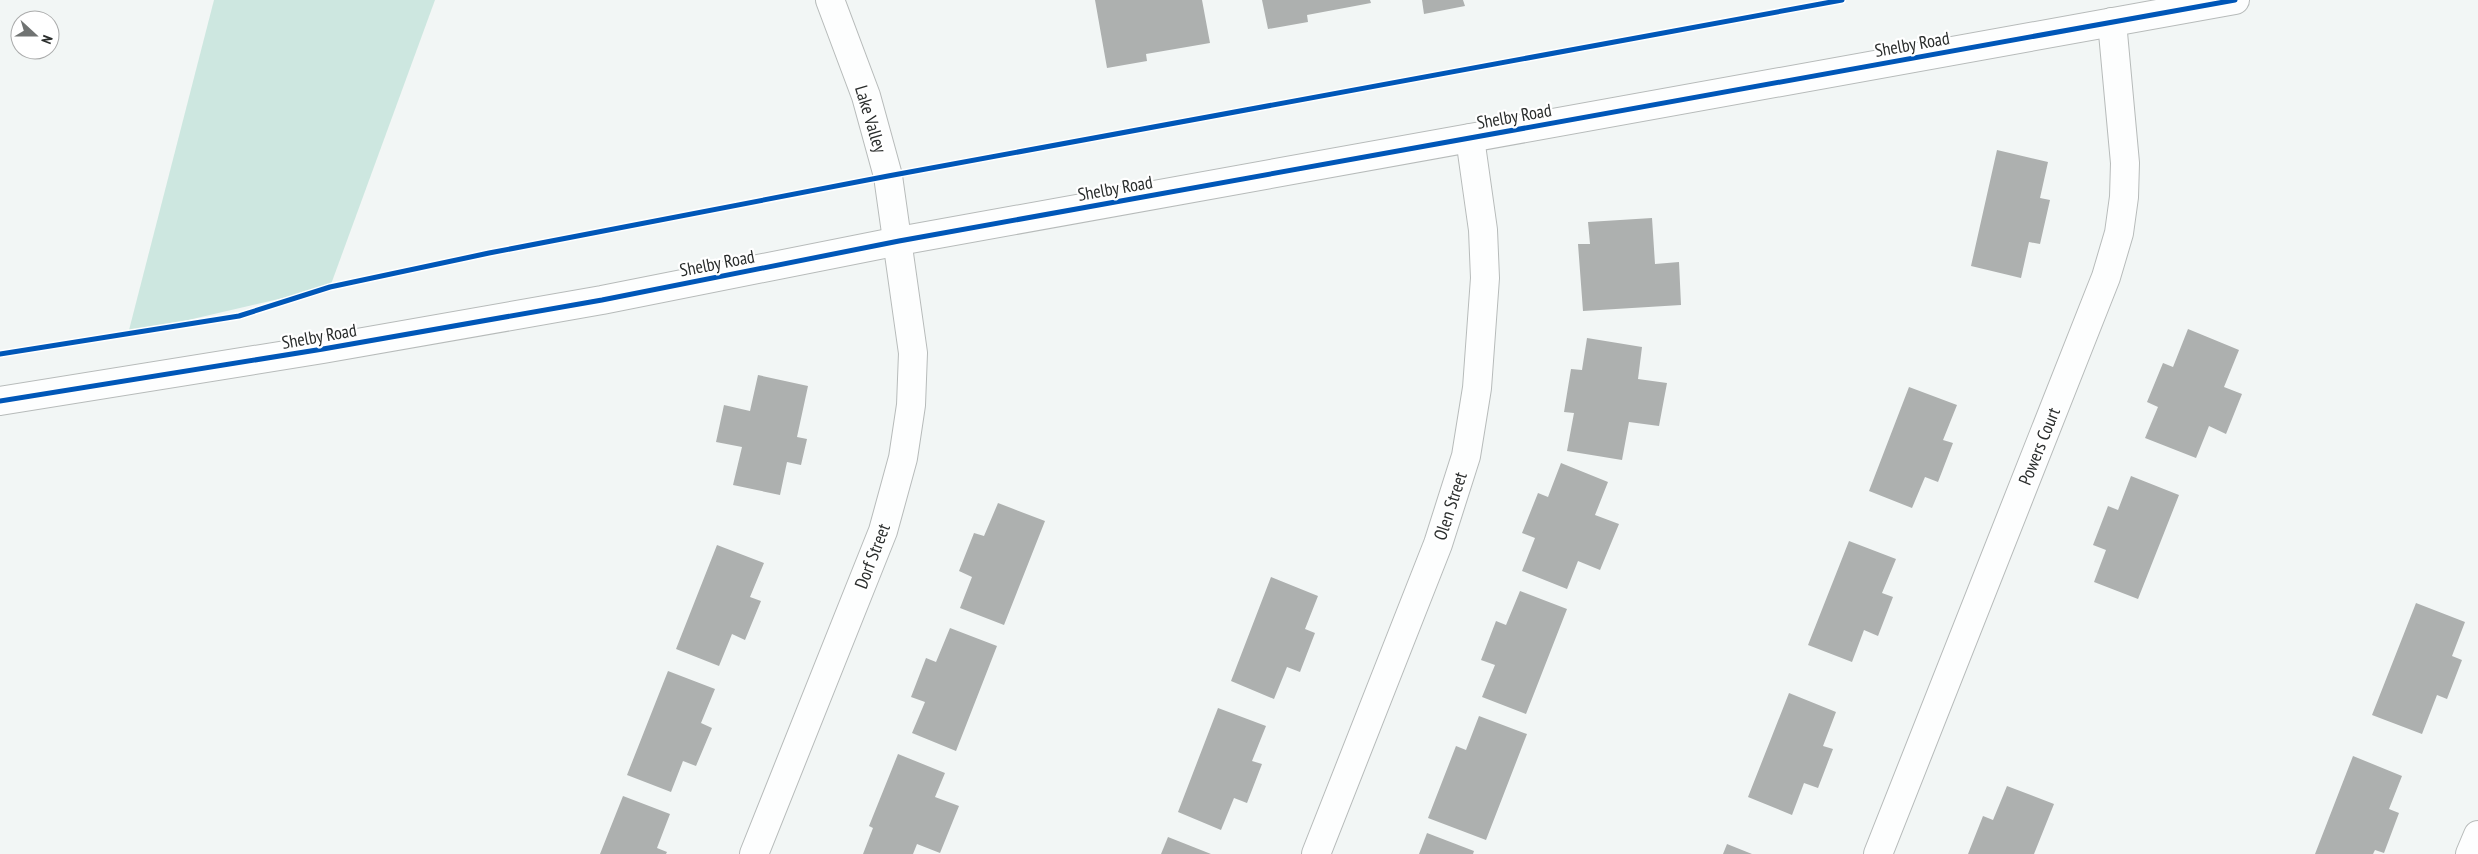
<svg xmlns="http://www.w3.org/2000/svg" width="2478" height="854" font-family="'PT Sans Narrow',sans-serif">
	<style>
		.green { fill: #cde7e0 }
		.building { fill: #adb0af }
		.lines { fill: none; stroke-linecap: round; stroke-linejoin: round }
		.street-casing { stroke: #b7bbba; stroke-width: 30 }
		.secondary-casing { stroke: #b7bbba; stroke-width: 30 }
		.street { stroke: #fdfefe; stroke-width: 28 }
		.secondary { stroke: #fdfefe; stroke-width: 28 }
		.cycleway-casing { stroke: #fff; stroke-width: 8 }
		.cycleway { stroke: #0057b8; stroke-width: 5 }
		.labels { text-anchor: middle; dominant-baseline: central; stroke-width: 4.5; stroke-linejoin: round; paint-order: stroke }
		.street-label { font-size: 18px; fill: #2a2d2c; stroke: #fff }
	</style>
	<rect width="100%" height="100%" fill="#f2f6f5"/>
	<polygon class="green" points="214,0 435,0 330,287 128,334"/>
	<g class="building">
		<polygon points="1095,0 1202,0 1210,43 1146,54 1147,61 1107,68"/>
		<polygon points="1262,0 1370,0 1371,3 1307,15 1308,22 1268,29"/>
		<polygon points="1422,0 1463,0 1465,6 1424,14"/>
		<polygon points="1997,150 2048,162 2040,198 2050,200 2040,244 2029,242 2021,278 1971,266"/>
		<polygon points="1652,218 1655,264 1679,262 1681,305 1583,311 1578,244 1590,244 1588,222"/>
		<polygon points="2188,329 2239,350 2224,387 2242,394 2226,434 2209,426 2196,458 2145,438 2158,407 2147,402 2163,363 2173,367"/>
		<polygon points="1587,338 1642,347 1638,379 1667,383 1659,426 1629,422 1622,460 1567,451 1574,413 1564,412 1571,369 1582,370"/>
		<polygon points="758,375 808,386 797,437 807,439 801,465 787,462 780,495 733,485 742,447 716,442 724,405 750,411"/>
		<polygon points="1909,387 1957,405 1943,440 1953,443 1938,482 1925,477 1912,508 1869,491"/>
		<polygon points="1561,463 1608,482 1595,515 1619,524 1600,570 1578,561 1567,589 1522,571 1535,538 1522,533 1538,493 1548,497"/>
		<polygon points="2131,476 2179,495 2138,599 2094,582 2106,550 2093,545 2108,506 2118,510"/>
		<polygon points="998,503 1045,521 1004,625 960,608 972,577 959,571 974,533 984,536"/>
		<polygon points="1849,541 1896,559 1882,593 1893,597 1878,636 1864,630 1852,662 1808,645"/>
		<polygon points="717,545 764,563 750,597 761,601 745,640 732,634 719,666 676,649"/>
		<polygon points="1271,577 1318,596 1305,629 1315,633 1300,672 1287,667 1274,699 1231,681"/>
		<polygon points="1520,591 1567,609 1526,714 1482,697 1495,665 1481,660 1496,621 1506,625"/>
		<polygon points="2416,603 2465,622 2452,656 2462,660 2447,699 2437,695 2422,734 2372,715"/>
		<polygon points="950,628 997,646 956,751 912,733 925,702 911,697 926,658 936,662"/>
		<polygon points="668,671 715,689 701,723 712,728 696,766 683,761 671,792 627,775"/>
		<polygon points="1789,693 1836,712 1823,746 1833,749 1818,788 1804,783 1792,815 1748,797"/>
		<polygon points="1218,708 1266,726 1252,761 1262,764 1247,803 1234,798 1221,830 1178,812"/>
		<polygon points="1479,716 1527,734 1486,840 1428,818 1456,746 1466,750"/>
		<polygon points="898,754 945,773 935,797 959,806 940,853 917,844 913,854 863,854 873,828 869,826"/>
		<polygon points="2353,756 2402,776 2389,809 2399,813 2384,853 2375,850 2373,854 2315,854"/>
		<polygon points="2007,786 2054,804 2034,854 1968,854 1983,816 1993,820"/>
		<polygon points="623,796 670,814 657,848 667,852 666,854 600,854"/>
		<polygon points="1427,833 1474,851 1473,854 1419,854"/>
		<polygon points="1168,837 1211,854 1161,854"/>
		<polygon points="1727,844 1752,854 1723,854"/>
	</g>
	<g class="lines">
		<defs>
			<g id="street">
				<polyline points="754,854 883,531 903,458 911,405 913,353 888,176 866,96 830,0"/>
				<polyline points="1316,854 1438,544 1466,456 1477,388 1485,278 1483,230 1470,138"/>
				<polyline points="1878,854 2106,277 2119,233 2124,197 2125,163 2112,22"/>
				<polyline points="2470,854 2478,835"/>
			</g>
			<polyline id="secondary" points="0,401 323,349 602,300 899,241 2235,0"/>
		</defs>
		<use href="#street" class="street-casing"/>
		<use href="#secondary" class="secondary-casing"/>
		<use href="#street" class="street"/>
		<use href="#secondary" class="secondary"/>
		<defs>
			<g id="cycleway">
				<polyline points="0,354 239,316 330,287 489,253 888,176 1842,0"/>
				<polyline points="0,401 323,349 602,300 899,241 2235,0"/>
			</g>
		</defs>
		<use href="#cycleway" class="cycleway-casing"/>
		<use href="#cycleway" class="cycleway"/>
	</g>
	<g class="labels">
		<g class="street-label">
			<text transform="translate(1912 44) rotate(-10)">Shelby Road</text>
			<text transform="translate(1514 116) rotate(-10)">Shelby Road</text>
			<text transform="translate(871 119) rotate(73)">Lake Valley</text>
			<text transform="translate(1115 188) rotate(-10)">Shelby Road</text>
			<text transform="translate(717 263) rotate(-11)">Shelby Road</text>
			<text transform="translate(319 336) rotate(-10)">Shelby Road</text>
			<text transform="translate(2039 446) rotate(-68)">Powers Court</text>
			<text transform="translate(1450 506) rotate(-72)">Olen Street</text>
			<text transform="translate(872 556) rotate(-69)">Dorf Street</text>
		</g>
	</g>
	<g transform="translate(35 35) rotate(111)"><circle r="24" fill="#ffffff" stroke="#aaabab"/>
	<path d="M0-4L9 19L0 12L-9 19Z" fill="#707372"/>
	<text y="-8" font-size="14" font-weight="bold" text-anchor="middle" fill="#2a2d2c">N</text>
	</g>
</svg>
